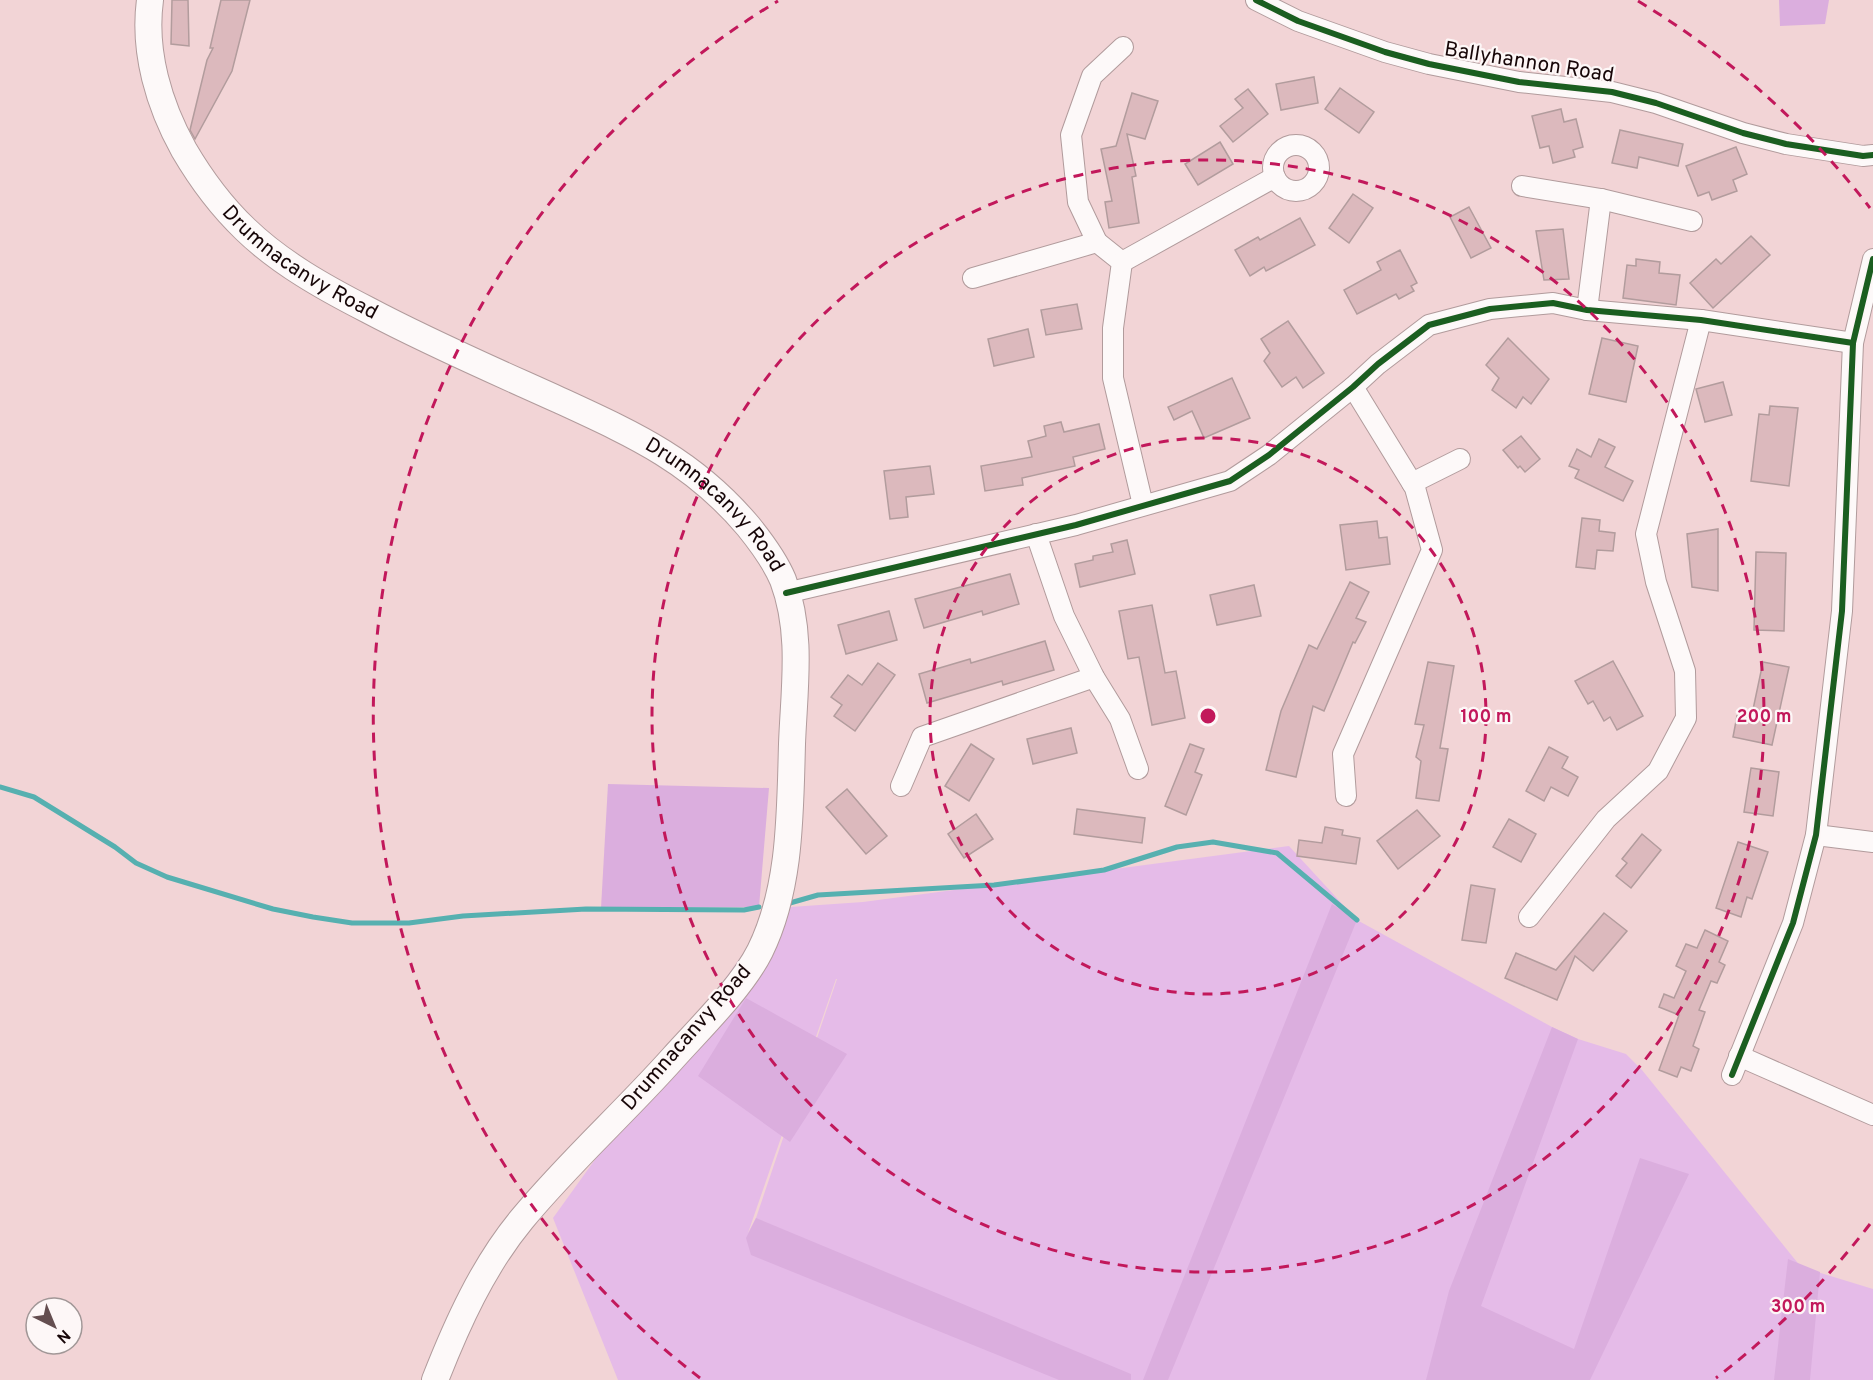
<svg xmlns="http://www.w3.org/2000/svg" width="1873" height="1380" font-family="Overpass,sans-serif">
	<style>
		.green { fill: #e5bbe8; fill-rule: evenodd }
		.forest { fill: #dbaede }
		.lines { fill: none; stroke-linecap: round; stroke-linejoin: round }
		.stream { stroke: #56b0b0; stroke-width: 5 }
		.building { fill: #dcb9bd; stroke: #b29c9d; stroke-width: 1.5 }
		.minor-casing { stroke: #b19b9c; stroke-width: 22 }
		.major-casing { stroke: #b19b9c; stroke-width: 28 }
		.minor { stroke: #fdf9f9; stroke-width: 20 }
		.major { stroke: #fdf9f9; stroke-width: 26 }
		.cycleway-casing { stroke: #fdf7f7; stroke-width: 10 }
		.cycleway { stroke: #1b5e20; stroke-width: 6 }
		.ring { fill: none; stroke: #c2185b; stroke-width: 3; stroke-dasharray: 10 8 }
		.labels { text-anchor: middle; dominant-baseline: central; stroke-width: 4.5; stroke-linejoin: round; paint-order: stroke }
		.street-label { font-size: 21px; fill: #170608; stroke: #fdf7f7 }
		.centre { fill: #c2185b; stroke: #fdf7f7; stroke-width: 3 }
		.ring-label { font-size: 18px; text-anchor: middle; font-weight: bold; fill: #c2185b; stroke: #fdf7f7; stroke-width: 4.5; stroke-linejoin: round; paint-order: stroke }
	</style>
	<rect width="100%" height="100%" fill="#f2d4d6"/>
	<path class="green" d="M1289,846L1357,920L1552,1027L1578,1039L1626,1054L1642,1070L1801,1267L1873,1289V1380H618L553,1218L776,908L863,902ZM837,979L756,1218L748,1233L836,979Z"/>
	<g class="forest">
		<polygon points="1779,0 1829,0 1825,24 1780,26"/>
		<polygon points="608,784 769,788 759,907 601,908"/>
		<polygon points="1332,904 1357,920 1168,1380 1143,1380"/>
		<polygon points="746,998 847,1054 790,1142 698,1076"/>
		<polygon points="1552,1027 1578,1039 1481,1306 1574,1349 1640,1158 1689,1174 1590,1380 1426,1380 1449,1291"/>
		<polygon points="756,1218 1131,1374 1131,1380 1059,1380 751,1255 746,1238"/>
		<polygon points="1788,1259 1820,1272 1810,1380 1774,1380"/>
	</g>
	<g class="lines">
		<g class="stream">
			<polyline points="0,787 34,797 115,847 136,863 167,877 273,909 313,917 352,923 409,923 463,916 586,909 744,910 759,907"/>
			<polyline points="790,903 818,895 994,885 1055,877 1104,870 1177,847 1213,842 1277,853 1357,920"/>
		</g>
	</g>
	<g class="building">
		<polygon points="172,0 188,0 189,46 171,44"/>
		<polygon points="221,0 250,0 232,71 195,139 190,130 207,60 213,48 210,48"/>
		<polygon points="1314,77 1318,103 1281,110 1276,84"/>
		<polygon points="1340,88 1374,112 1359,133 1325,109"/>
		<polygon points="1248,89 1268,114 1233,142 1220,126 1243,108 1235,99"/>
		<polygon points="1132,93 1158,101 1145,139 1127,134 1136,176 1132,177 1139,223 1109,228 1105,202 1112,201 1101,149 1116,146"/>
		<polygon points="1561,109 1564,122 1576,119 1583,147 1573,150 1575,157 1553,163 1549,146 1540,148 1532,116"/>
		<polygon points="1620,130 1683,144 1678,166 1639,157 1637,168 1612,163"/>
		<polygon points="1220,142 1233,164 1198,185 1185,164"/>
		<polygon points="1736,147 1747,174 1733,180 1737,191 1712,200 1709,192 1698,196 1686,166"/>
		<polygon points="1353,194 1373,208 1349,243 1329,228"/>
		<polygon points="1469,207 1491,248 1471,258 1450,217"/>
		<polygon points="1300,218 1315,245 1266,271 1264,267 1250,276 1235,250 1258,237 1260,240"/>
		<polygon points="1563,229 1569,279 1544,280 1536,231"/>
		<polygon points="1751,236 1770,255 1713,308 1690,283 1716,259 1721,264"/>
		<polygon points="1400,250 1417,283 1411,286 1414,291 1399,299 1396,294 1357,314 1344,290 1381,270 1377,262"/>
		<polygon points="1636,259 1660,262 1659,273 1680,275 1676,305 1623,298 1627,265 1636,266"/>
		<polygon points="1077,304 1082,329 1046,335 1041,310"/>
		<polygon points="1288,321 1324,373 1303,388 1296,377 1282,387 1264,361 1270,353 1261,339"/>
		<polygon points="1028,329 1034,357 994,366 988,339"/>
		<polygon points="1508,338 1549,379 1531,404 1523,397 1516,408 1492,390 1499,378 1486,365"/>
		<polygon points="1602,338 1638,346 1626,402 1589,394"/>
		<polygon points="1232,378 1250,418 1204,438 1192,411 1174,420 1168,407"/>
		<polygon points="1723,382 1732,415 1705,422 1696,389"/>
		<polygon points="1770,406 1798,408 1789,486 1751,481 1759,414 1769,415"/>
		<polygon points="1061,422 1064,432 1099,424 1105,449 1073,457 1075,466 1022,478 1023,485 985,491 981,466 1032,457 1028,441 1046,436 1044,426"/>
		<polygon points="1521,436 1540,459 1525,472 1520,466 1518,468 1503,450"/>
		<polygon points="1599,439 1615,447 1605,467 1633,481 1623,501 1575,478 1579,470 1569,466 1577,449 1591,457"/>
		<polygon points="930,466 934,494 906,497 908,517 890,519 884,471"/>
		<polygon points="1582,518 1600,520 1599,531 1615,533 1613,551 1597,550 1595,569 1576,567"/>
		<polygon points="1377,521 1379,538 1387,537 1390,564 1346,570 1340,525"/>
		<polygon points="1718,529 1718,591 1692,587 1687,534"/>
		<polygon points="1127,540 1135,574 1080,587 1075,564 1093,560 1093,556 1113,552 1111,544"/>
		<polygon points="1756,552 1786,553 1784,631 1754,630"/>
		<polygon points="1010,574 1019,604 983,615 982,611 924,628 915,599"/>
		<polygon points="1350,582 1369,592 1356,618 1366,622 1355,643 1353,642 1324,711 1313,706 1296,777 1266,770 1281,711 1309,645 1317,649"/>
		<polygon points="1254,585 1261,616 1217,625 1210,595"/>
		<polygon points="1152,605 1165,673 1176,671 1185,718 1152,725 1139,657 1128,659 1119,611"/>
		<polygon points="889,611 897,640 846,654 838,625"/>
		<polygon points="1045,641 1054,670 1003,685 1002,681 927,703 919,674 970,659 971,663"/>
		<polygon points="1613,661 1643,716 1617,730 1610,717 1604,721 1593,701 1588,704 1575,681"/>
		<polygon points="1428,662 1454,666 1440,748 1448,749 1439,801 1416,798 1421,761 1416,757 1424,725 1415,724"/>
		<polygon points="1763,662 1789,667 1772,745 1733,737 1737,716 1751,719"/>
		<polygon points="878,663 895,675 855,731 834,716 842,705 831,697 848,675 862,685"/>
		<polygon points="1071,728 1077,753 1033,764 1027,739"/>
		<polygon points="971,744 994,759 969,801 945,786"/>
		<polygon points="1190,744 1204,749 1195,772 1202,775 1186,815 1165,806"/>
		<polygon points="1549,747 1568,757 1562,768 1578,777 1568,796 1551,787 1544,801 1526,791"/>
		<polygon points="1751,768 1779,772 1773,816 1744,812"/>
		<polygon points="847,789 887,836 866,854 826,807"/>
		<polygon points="1077,809 1145,818 1142,843 1074,834"/>
		<polygon points="1417,810 1440,836 1398,869 1377,841"/>
		<polygon points="976,814 993,839 964,858 948,834"/>
		<polygon points="1509,819 1536,834 1521,862 1493,847"/>
		<polygon points="1325,827 1343,830 1342,835 1360,838 1356,864 1297,856 1299,840 1322,843"/>
		<polygon points="1642,834 1661,850 1631,888 1616,876 1627,863 1622,859"/>
		<polygon points="1738,842 1768,852 1752,899 1747,897 1741,917 1716,908"/>
		<polygon points="1471,885 1495,889 1486,943 1462,940"/>
		<polygon points="1604,913 1627,931 1593,971 1575,956 1557,1000 1505,978 1516,953 1556,970"/>
		<polygon points="1705,930 1728,941 1719,962 1725,965 1717,983 1711,981 1699,1010 1705,1012 1693,1046 1699,1049 1691,1071 1681,1067 1677,1077 1659,1070 1679,1015 1659,1007 1664,994 1674,998 1686,971 1676,966 1686,944 1697,948"/>
	</g>
	<g class="lines">
		<defs>
			<g id="minor">
				<polyline points="1256,0 1298,21 1385,52 1429,64 1519,82 1612,92 1656,103 1743,133 1786,144 1863,156 1873,155"/>
				<polyline points="1123,47 1092,76 1071,135 1078,202 1097,242 1122,262 1113,328 1113,378 1143,505"/>
				<circle cx="1296" cy="168" r="23"/>
				<polyline points="1522,186 1601,199 1692,221"/>
				<polyline points="1122,262 1275,177"/>
				<polyline points="973,278 1097,242"/>
				<polyline points="1587,310 1601,199"/>
				<polyline points="1412,483 1460,459"/>
				<polyline points="1036,534 1064,616 1094,677 1120,719 1138,769"/>
				<polyline points="786,593 1076,525 1230,481 1269,455 1353,387 1378,364 1429,325 1490,309 1553,303 1587,310 1701,320 1853,343"/>
				<polyline points="901,786 922,737 1094,677"/>
				<polyline points="1346,796 1343,754 1432,550 1415,488 1353,387"/>
				<polyline points="1816,835 1873,842"/>
				<polyline points="1529,917 1606,819 1658,771 1686,718 1685,671 1656,582 1646,534 1701,320"/>
				<polyline points="1739,1056 1873,1115"/>
				<polyline points="1732,1075 1793,923 1816,835 1842,611 1853,343 1873,259"/>
			</g>
			<g id="major">
				<path id="s1" d="M150,0C143,52 159,105 184,150C201,179 221,206 245,229C280,263 325,288 368,310C430,343 495,371 559,400C635,435 693,461 748,526C761,542 775,561 783,580C803,633 794,689 792,744C790,813 791,888 760,951C742,987 700,1028 673,1058C624,1113 569,1162 522,1219C483,1266 457,1324 435,1380"/>
			</g>
		</defs>
		<use href="#minor" class="minor-casing"/>
		<use href="#major" class="major-casing"/>
		<use href="#minor" class="minor"/>
		<use href="#major" class="major"/>
		<defs>
			<g id="cycleway">
				<polyline points="1256,0 1298,21 1385,52 1429,64 1519,82 1612,92 1656,103 1743,133 1786,144 1863,156 1873,155"/>
				<polyline points="786,593 1076,525 1230,481 1269,455 1353,387 1378,364 1429,325 1490,309 1553,303 1587,310 1701,320 1853,343"/>
				<polyline points="1732,1075 1793,923 1816,835 1842,611 1853,343 1873,259"/>
			</g>
		</defs>
		<use href="#cycleway" class="cycleway-casing"/>
		<use href="#cycleway" class="cycleway"/>
	</g>
	<g class="ring">
		<circle cx="1208" cy="716" r="278"/>
		<circle cx="1208" cy="716" r="556"/>
		<path d="M1870 1224A834 834 0 0 1 1716 1378M700 1378A834 834 0 0 1 778 1M1638 1A834 834 0 0 1 1870 208"/>
	</g>
	<g class="labels">
		<g class="street-label">
			<text transform="translate(1529 63) rotate(9)">Ballyhannon Road</text>
			<text stroke="none"><textPath href="#s1" startOffset="321">Drumnacanvy Road</textPath></text>
			<text stroke="none"><textPath href="#s1" startOffset="806">Drumnacanvy Road</textPath></text>
			<text transform="translate(687 1038) rotate(-49)">Drumnacanvy Road</text>
		</g>
	</g>
	<circle cx="1208" cy="716" r="9" class="centre"/>
	<g class="ring-label">
		<text x="1486" y="722">100 m</text>
		<text x="1764" y="722">200 m</text>
		<text x="1798" y="1312">300 m</text>
	</g>
	<g transform="translate(54 1326) rotate(137)"><circle r="28" fill="#fdf7f7" stroke="#a19797" stroke-width="1.5"/>
	<path d="M0-4.5L10 22L0 15L-10 22Z" fill="#644e50"/>
	<text y="-9" font-size="16" font-weight="bold" text-anchor="middle" fill="#170608">N</text>
	</g>
</svg>
